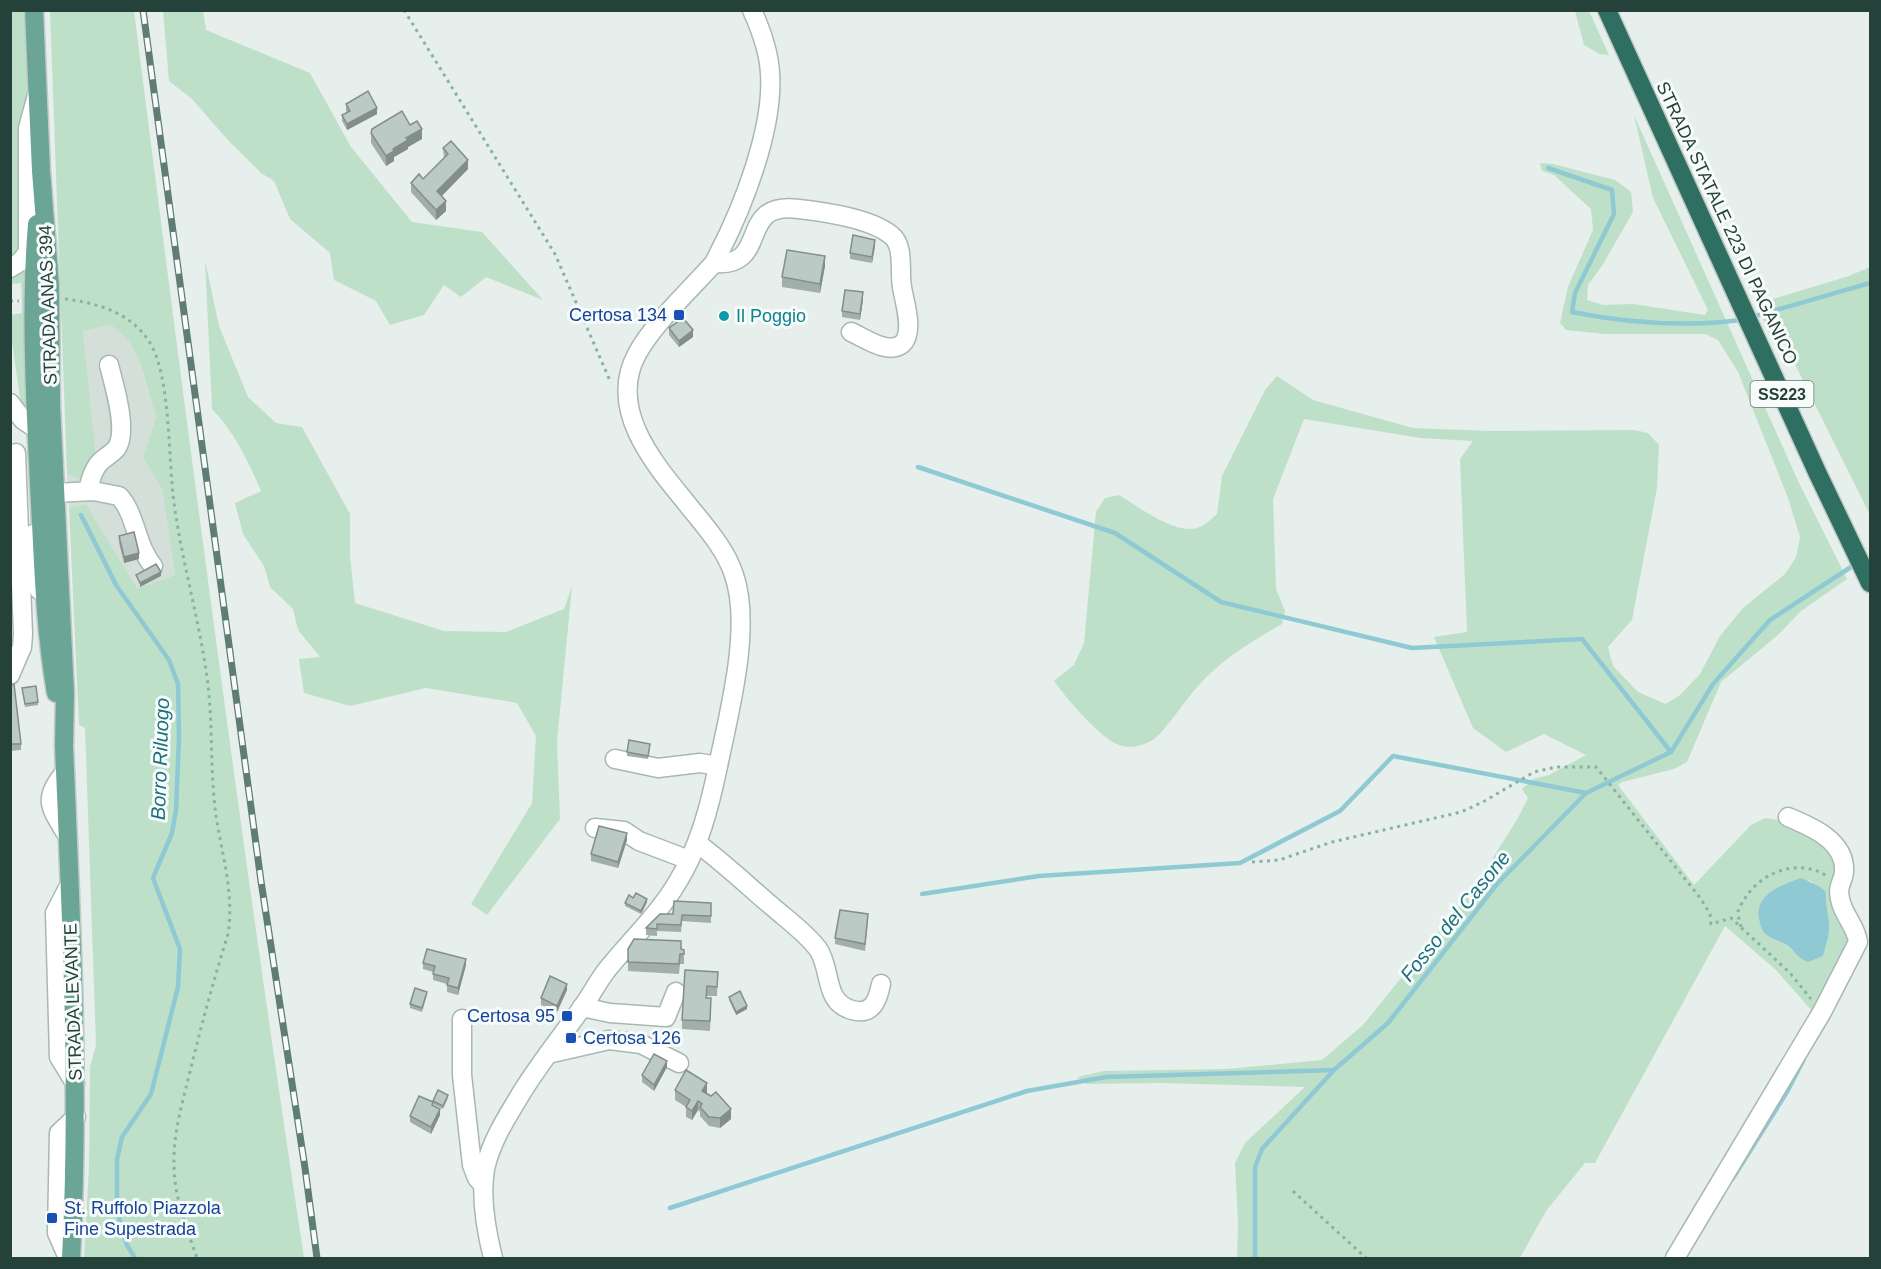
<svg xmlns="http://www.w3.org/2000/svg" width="1881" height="1269" font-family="Helvetica,sans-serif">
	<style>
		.built { fill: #d4dfda }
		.green { fill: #bfe0c8; fill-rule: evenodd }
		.water { fill: #8ec9d4 }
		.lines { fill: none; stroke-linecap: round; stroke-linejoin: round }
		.stream { stroke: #8ec9d4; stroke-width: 4.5 }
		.minor-casing { stroke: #a8b8b2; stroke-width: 21 }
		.major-casing { stroke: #c2cac8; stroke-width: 21 }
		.highway-casing { stroke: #c2cac8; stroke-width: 21 }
		.path { stroke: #86b3a5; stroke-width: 3; stroke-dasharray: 3 4.5; stroke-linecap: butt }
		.minor { stroke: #fff; stroke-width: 18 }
		.major { stroke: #6aa596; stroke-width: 18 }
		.highway { stroke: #2f6f62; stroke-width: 18 }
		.rail-casing { stroke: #5f7d75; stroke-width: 7 }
		.rail { stroke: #f7fbf9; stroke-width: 4.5; stroke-dasharray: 14; stroke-linecap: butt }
		.wall { fill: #a1aea9 }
		.shaded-wall { fill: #838d89 }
		.building { fill: #bbcac4; stroke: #838d89; stroke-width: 1.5 }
		.transit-dot { fill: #1a4fb4; stroke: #f7fbf9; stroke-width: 2 }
		.culture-dot { fill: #0f9aa8; stroke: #f7fbf9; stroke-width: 2 }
		.labels { text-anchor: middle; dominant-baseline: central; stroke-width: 6; stroke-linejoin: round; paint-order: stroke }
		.shield { fill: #f7fbf9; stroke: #637a73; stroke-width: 1.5 }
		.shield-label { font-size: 16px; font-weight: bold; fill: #24423a }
		.street-label { font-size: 18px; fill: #24423a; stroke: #f7fbf9 }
		.transit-label { font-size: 18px; fill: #164399; stroke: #f7fbf9; text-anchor: end }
		.culture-label { font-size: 18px; fill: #0d838f; stroke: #f7fbf9; text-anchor: start }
		.water-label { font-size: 20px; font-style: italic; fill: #1c6f80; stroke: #f7fbf9 }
	</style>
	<rect width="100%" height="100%" fill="#e6efeb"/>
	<polygon class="built" points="111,325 130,342 141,365 156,417 143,458 162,489 175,575 137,588 86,504 69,508 67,474 79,479 84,478 97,464 83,331"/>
	<g class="green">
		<polygon points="11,11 26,11 29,92 22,238 19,249 11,258"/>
		<path d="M50,11H134C187,427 241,843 304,1258L84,1257L89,1168L90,1067L96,1045L85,728L79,725L69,508L86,504L137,588L175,575L162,489L143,458L156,417L141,365L130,342L111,325L83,331L97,464L84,478L79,479L67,474Z"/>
		<polygon points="163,11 203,11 206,30 310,73 351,147 412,222 482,232 543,300 486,277 461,297 444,285 424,315 390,325 376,301 334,280 330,253 290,219 274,181 261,173 227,139 192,99 169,81"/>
		<polygon points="1575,11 1589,11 1609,55 1600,54 1584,45"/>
		<path d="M1634,115L1798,481L1847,579L1801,611L1778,635L1721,682L1687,762L1674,769L1622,782L1618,785L1694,885L1751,825L1765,818L1786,821L1822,840L1835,858L1853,941L1814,1013L1776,970L1725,926L1595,1163H1585L1546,1211L1520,1258H1237L1238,1223L1235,1163L1245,1143L1305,1087L1160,1083L1087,1084L1077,1077L1104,1071L1226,1069L1322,1060L1363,1025L1474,888L1518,818L1528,798L1522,789L1533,779L1549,775L1586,755L1544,734L1506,752L1473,728L1434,637L1467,632L1460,459L1473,441L1420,438L1304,419L1273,499L1276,589L1285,611L1282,624C1251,642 1222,659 1198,686C1186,699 1166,730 1154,739C1144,746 1130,749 1119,745C1100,738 1066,698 1054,681L1074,665L1084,643L1096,512L1105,498L1119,495C1139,507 1180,539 1202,526C1207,523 1212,518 1217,514L1222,476L1265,390L1277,376L1313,400L1413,428L1491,431L1634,430L1648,433L1659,445L1657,488L1632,620L1608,647L1613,666L1638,692L1666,704L1680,695L1700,674L1720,636L1743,608L1785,574L1796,557L1800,537L1788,498L1738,372L1718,340L1705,334H1604L1566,330L1560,323L1568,287L1593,230L1591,209L1554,175L1542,171L1540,163L1553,164L1615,180L1631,192L1633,212L1602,266L1588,285L1587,300L1603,305L1633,304L1705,315L1708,310L1653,198ZM1809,880L1826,892L1825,905L1829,933L1823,956L1809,962L1780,941Z"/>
		<path d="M205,260L219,326L248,397L276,423L302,427L350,514V555L355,603L444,631L506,632L564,609L572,586L557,742L560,819L487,915L471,904L532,803L536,736L517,703L426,688L350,706L304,693L299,659L320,657L298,630L293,609L270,587L264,566L243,534L235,503L261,491C248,461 235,433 212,409Z"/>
		<polygon points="1870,267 1870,515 1780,334 1771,337 1756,304 1849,276"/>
		<polygon points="28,270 33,415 21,405 11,335 10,315 22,313 21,283 11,284 11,276"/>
	</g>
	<path class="water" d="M1801,878L1819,886L1826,892C1825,906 1830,918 1829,932C1828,940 1825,948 1823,956L1809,962C1799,960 1796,952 1788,946C1782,941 1773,940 1767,935C1761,931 1761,926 1759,919C1754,894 1782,885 1801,878Z"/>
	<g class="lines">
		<g class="stream">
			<path d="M1548,168L1612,190L1614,214L1575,293L1572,312C1627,323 1686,327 1741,320"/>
			<polyline points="1752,317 1870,283"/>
			<polyline points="918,467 1115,533 1221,602 1412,648 1582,639 1671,752"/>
			<polyline points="81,515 116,585 169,660 178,684 179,738 176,810 172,833 153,878 180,949 178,987 151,1094 122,1137 117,1159 117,1202 121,1229 127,1245 135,1258"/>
			<polyline points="922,894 1039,876 1240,863 1340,811 1393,756 1586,793"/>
			<polyline points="1733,1178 1787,1092 1804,1059"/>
			<polyline points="670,1208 1027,1091 1106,1077 1334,1070"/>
			<polyline points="1255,1258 1255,1167 1262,1149 1334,1070 1388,1023 1497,884 1586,793 1671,752 1713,684 1770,620 1857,563"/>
		</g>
		<defs>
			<g id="minor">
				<path d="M714,263C772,268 735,200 799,209C825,212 870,218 891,235C905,246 899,271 902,287C904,301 915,332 902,344C888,355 865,338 851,332"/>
				<polyline points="10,268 20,262 28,252 28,128 37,95"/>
				<polyline points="10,403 23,420 47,436"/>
				<path d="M88,491C90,480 93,469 101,461C106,457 111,454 116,449C129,432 114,385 109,365"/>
				<path d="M55,493L93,491L119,496C136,514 136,546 153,566"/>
				<polyline points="33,534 34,567 39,590"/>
				<polyline points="10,675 22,647 23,634 16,453"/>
				<polyline points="615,759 658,768 700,763 718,766"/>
				<path d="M65,772C42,799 50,807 67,835"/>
				<polyline points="595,828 624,831 639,841 689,860"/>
				<path d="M697,843C724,863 748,886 774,908C789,921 806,933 818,949C832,969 823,1002 852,1010C873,1016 878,999 881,984"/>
				<polyline points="69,886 55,913 59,1057 75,1083"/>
				<polyline points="582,1007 610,1013 666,1017 676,992"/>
				<polyline points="462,1019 462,1075 472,1165 477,1178 483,1185"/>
				<polyline points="548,1054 609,1040 641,1044 679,1063"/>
				<polyline points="68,1258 57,1233 59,1133 76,1117"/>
				<path d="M493,1258C486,1230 480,1198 485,1169C491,1141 507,1117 522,1092C540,1063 561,1037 581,1009C590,997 597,983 606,971C629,942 658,915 677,883C699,848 710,805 718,766C729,713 752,627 734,575C725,547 702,523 684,500C651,460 608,407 637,354C653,324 691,289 714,263L718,255C743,207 774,128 770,73C769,52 761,30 752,10"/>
				<path d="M1675,1258L1822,1012L1858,942C1856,926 1843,915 1840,899C1837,885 1843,883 1844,872C1846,841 1812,827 1788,817"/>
			</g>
			<g id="major">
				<path d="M34,10L41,171L50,286L51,405L65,694L64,746C71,916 80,1088 71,1258"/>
				<path d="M37,224C30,310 35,398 39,484C43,554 44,624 56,693"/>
			</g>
			<polyline id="highway" points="1607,10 1817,472 1870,583"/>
		</defs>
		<use href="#minor" class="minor-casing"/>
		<use href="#major" class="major-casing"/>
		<use href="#highway" class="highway-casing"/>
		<g class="path">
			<polyline points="404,10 555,254 611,383"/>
			<path d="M65,299C98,303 132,313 150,343C171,377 168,460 174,503C182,562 199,619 207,677C213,720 210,764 215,808C220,849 235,892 228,934C213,982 200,1030 188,1080C181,1107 173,1137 174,1165C174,1197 187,1229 197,1258"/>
			<polyline points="10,301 19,301"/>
			<polyline points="1252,862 1279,860 1332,842 1461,812 1483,802 1534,772 1556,767 1596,767 1701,899 1710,914 1711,924 1731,918 1790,973 1811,999"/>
			<path d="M1741,927C1740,922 1738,917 1738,912C1739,908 1742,903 1744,900C1761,871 1799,858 1827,876"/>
			<polyline points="1293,1191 1366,1258"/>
		</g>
		<use href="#minor" class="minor"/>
		<use href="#major" class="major"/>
		<use href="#highway" class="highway"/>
		<defs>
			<polyline id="rail" points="143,10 261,881 305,1168 317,1258"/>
		</defs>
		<use href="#rail" class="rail-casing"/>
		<use href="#rail" class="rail"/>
	</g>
	<g class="wall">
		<polygon points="346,104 377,114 347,130 342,121 342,115 347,112 346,111"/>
		<polygon points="410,125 422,139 408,147 408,149 394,157 394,161 386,166 371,143 371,133"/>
		<polygon points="443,148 468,169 441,196 446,211 436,220 411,192 411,183 423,179 444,158"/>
		<polygon points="875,246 872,263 850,259 850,253"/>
		<polygon points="825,266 820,293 782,287 782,277"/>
		<polygon points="863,299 860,320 842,317 842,311"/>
		<polygon points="669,328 693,337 679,347 669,335"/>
		<polygon points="119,536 139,559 124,563 119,543"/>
		<polygon points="10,685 21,744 21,750 10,751"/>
		<polygon points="22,688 38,702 38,705 25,707"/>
		<polygon points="650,747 648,759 627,756 627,752"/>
		<polygon points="627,840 618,868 591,861 591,854"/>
		<polygon points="633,898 647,902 641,914 625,906 625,903"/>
		<polygon points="711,903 711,923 682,921 681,932 657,931 657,936 646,935 646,928 673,914"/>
		<polygon points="868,920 865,951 835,944 835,938"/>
		<polygon points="628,949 684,950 684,964 680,964 679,974 628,971"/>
		<polygon points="423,963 466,965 458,995 447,992 447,984 433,980 433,972 423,969"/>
		<polygon points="718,972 717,996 707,996 711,1007 710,1031 682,1029 682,1020"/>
		<polygon points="567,990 557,1012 541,1005 541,998"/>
		<polygon points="427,995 422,1012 410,1008 410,1004"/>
		<polygon points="729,997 747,1009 736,1015 729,1000"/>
		<polygon points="667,1067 654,1091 642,1082 642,1075"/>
		<polygon points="675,1090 707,1093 731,1119 720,1128 709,1126 700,1116 700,1112 698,1110 692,1120 686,1117 686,1107 675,1100"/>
		<polygon points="448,1098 443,1109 433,1104 433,1106 440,1115 431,1134 410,1122 410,1116 433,1102 433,1101"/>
	</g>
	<g class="shaded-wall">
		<polygon points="377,108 377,114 347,130 347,124"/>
		<polygon points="422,129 422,139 408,147 408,149 394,157 394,161 386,166 386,156 393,149 406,138"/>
		<polygon points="468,160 468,169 437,201 437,191"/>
		<polygon points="446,201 446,211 436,220 436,210"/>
		<polygon points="875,240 875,246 872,263 872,257"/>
		<polygon points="825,256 825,266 820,293 820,284"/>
		<polygon points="863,292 863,299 860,320 860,314"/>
		<polygon points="693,330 693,337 679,347 679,341"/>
		<polygon points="139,553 139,559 124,563 124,557"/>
		<polygon points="161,572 161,576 140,587 140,583"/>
		<polygon points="627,833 627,840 618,868 618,862"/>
		<polygon points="647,899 647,902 641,914 641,911"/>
		<polygon points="466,959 466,965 458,995 458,988"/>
		<polygon points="567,984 567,990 557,1012 557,1006"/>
		<polygon points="747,1006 747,1009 736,1015 736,1012"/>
		<polygon points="667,1061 667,1067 654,1091 654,1085"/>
		<polygon points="707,1083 707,1093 702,1100 702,1091"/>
		<polygon points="698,1101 698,1110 692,1120 692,1111"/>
		<polygon points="440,1109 440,1115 431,1134 431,1127"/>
		<polygon points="731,1109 731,1119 720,1128 720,1118"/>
	</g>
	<g class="building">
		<polygon points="368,91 377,108 347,124 342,115 350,111 346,104"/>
		<polygon points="402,111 410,125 417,121 422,129 406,138 408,140 393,149 394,151 386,156 371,133 372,129"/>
		<polygon points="451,141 468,160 437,191 446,201 436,210 411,183 419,174 423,179 448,154 443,148"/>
		<polygon points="853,235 875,240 872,257 850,253"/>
		<polygon points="787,250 825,256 820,284 782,277"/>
		<polygon points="845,290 863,292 860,314 842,311"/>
		<polygon points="683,318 693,330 679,341 669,328"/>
		<polygon points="134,532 139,553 124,557 119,536"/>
		<polygon points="156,564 161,572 140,583 136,575"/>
		<polygon points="14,684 21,744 10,744 10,685"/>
		<polygon points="36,686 38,702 25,704 22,688"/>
		<polygon points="629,740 650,744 648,756 627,752"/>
		<polygon points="599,826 627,833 618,862 591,854"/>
		<polygon points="636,893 647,899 641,911 625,903 629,895 633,898"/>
		<polygon points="674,901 711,903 711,916 682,915 681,925 657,924 657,929 646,928 660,914 673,914"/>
		<polygon points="840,910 868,914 865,944 835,938"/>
		<polygon points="634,939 681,941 681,949 684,950 684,954 680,954 679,964 628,962 628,949"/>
		<polygon points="427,949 466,959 458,988 447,985 449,978 433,974 435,966 423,963"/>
		<polygon points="685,970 718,972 717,987 707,986 706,998 711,998 710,1021 682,1020"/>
		<polygon points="550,976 567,984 557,1006 541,998"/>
		<polygon points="415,988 427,992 422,1008 410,1004"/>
		<polygon points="740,991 747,1006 736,1012 729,997"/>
		<polygon points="654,1054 667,1061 654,1085 642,1075"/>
		<polygon points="686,1070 707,1083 702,1091 711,1096 716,1092 731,1109 720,1118 709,1117 700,1107 702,1104 698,1101 692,1111 686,1107 690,1100 675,1090"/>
		<polygon points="438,1090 448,1095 443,1106 433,1101"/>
		<polygon points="419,1096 433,1102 432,1105 440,1109 431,1127 410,1116"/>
	</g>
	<g class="transit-dot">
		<rect x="673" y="309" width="12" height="12" rx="3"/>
		<rect x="561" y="1010" width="12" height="12" rx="3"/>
		<rect x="565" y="1032" width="12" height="12" rx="3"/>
		<rect x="46" y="1212" width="12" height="12" rx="3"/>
	</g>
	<circle class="culture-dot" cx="724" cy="316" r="6"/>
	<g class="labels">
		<rect class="shield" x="1750.5" y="381" width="63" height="26" rx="4.5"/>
		<g class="shield-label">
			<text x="1782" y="394">SS223</text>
		</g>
		<g class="street-label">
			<text transform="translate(1727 223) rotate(65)">STRADA STATALE 223 DI PAGANICO</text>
			<text transform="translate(48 305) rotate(-92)">STRADA ANAS 394</text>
			<text transform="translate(73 1002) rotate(-92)">STRADA LEVANTE</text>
		</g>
		<g class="transit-label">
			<text x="667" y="315">Certosa 134</text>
			<text x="555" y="1016">Certosa 95</text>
			<text x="583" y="1038" text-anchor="start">Certosa 126</text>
			<text x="64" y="1208" text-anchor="start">St. Ruffolo Piazzola<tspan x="64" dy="21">Fine Supestrada</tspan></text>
		</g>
		<g class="culture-label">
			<text x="736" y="316">Il Poggio</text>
		</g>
		<g class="water-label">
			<text transform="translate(160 759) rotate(-88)">Borro Riluogo</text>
			<text transform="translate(1455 916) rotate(-51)">Fosso del Casone</text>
		</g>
	</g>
	<rect width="1881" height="1269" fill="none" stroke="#24423a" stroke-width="24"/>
</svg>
